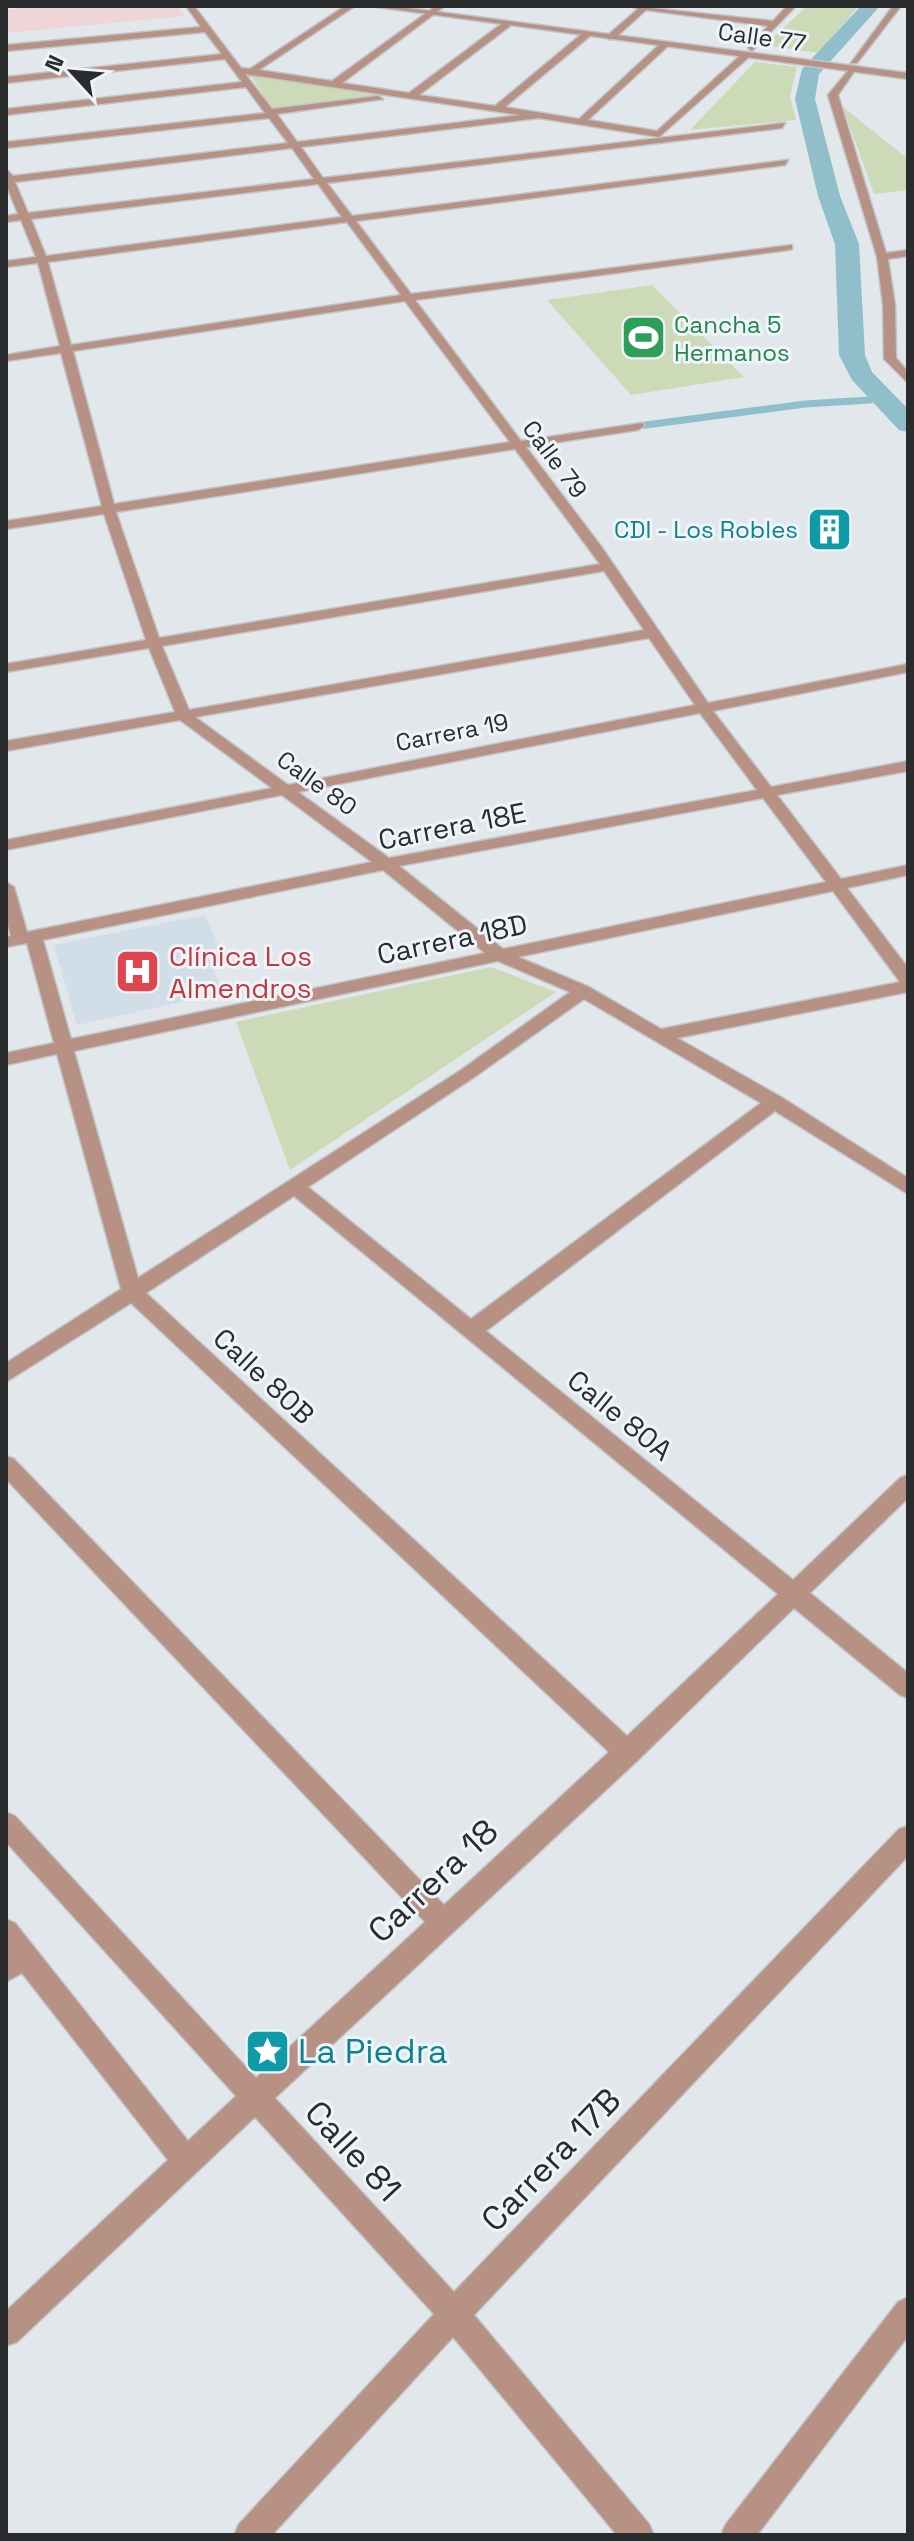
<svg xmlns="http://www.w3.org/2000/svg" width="914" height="2541" font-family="'Space Grotesk',sans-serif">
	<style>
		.built { fill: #d1dde7 }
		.education { fill: #efd4d8 }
		.green { fill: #cddab7 }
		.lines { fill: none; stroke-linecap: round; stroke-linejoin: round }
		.stream { stroke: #91becb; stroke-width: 7 }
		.canal { fill: #91becb; fill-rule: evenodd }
		.minor-casing { stroke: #c0c5c9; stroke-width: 3 }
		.tertiary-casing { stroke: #c0c5c9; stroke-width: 3 }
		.minor { fill: #b89185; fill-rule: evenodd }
		.tertiary { fill: #b89185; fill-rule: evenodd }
		.labels { text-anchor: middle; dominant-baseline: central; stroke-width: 6; stroke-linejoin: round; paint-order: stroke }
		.far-street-label { font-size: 24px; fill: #292b2d; stroke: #eef4f8 }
		.far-leisure-label { font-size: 24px; fill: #27864d; stroke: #eef4f8; text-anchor: start }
		.far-culture-label { font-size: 24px; fill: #0d838f; stroke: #eef4f8; text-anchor: end }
		.street-label { font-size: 28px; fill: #292b2d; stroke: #eef4f8 }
		.health-label { font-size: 28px; fill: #be3a42; stroke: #eef4f8; text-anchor: start }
		.near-street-label { font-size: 34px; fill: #292b2d; stroke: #eef4f8 }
		.near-culture-label { font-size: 34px; fill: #0d838f; stroke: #eef4f8; text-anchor: start }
	</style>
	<rect width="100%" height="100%" fill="#e1e7eb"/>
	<polygon class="built" points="205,915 219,947 206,951 223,993 77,1025 54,945"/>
	<polygon class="education" points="46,6 177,6 184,16 6,33 6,10"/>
	<g class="green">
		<polygon points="807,6 859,6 818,53 765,45"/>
		<polygon points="755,62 797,67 790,97 796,120 690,130"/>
		<polygon points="249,73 389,95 273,110"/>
		<polygon points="843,107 908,159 908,190 874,194"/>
		<polygon points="652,285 744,377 631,395 547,300"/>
		<polygon points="491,967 556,992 290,1170 236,1022"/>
	</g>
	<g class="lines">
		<polyline class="stream" points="638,426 805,404 870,400"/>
		<polygon class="canal" points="861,6 880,6 819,74 815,99 840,196 859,244 865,355 872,372 908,409 908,432 899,430 852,380 839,355 835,244 818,196 795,99 802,69"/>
		<defs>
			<g id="minor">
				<path d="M186,6H194L241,68L250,69L345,6H355L259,70L332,81L436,6H445L342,83L409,93L504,22H510V26L419,95L495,106L584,32H590V36L505,107L579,119L662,42H668V46L588,120L657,131L743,53H749V57L659,137L539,118L301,147L323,178L785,123L782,128L327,183L352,216L788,160L785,165L356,221L411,294L792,245V249L788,250L415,300L521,441L642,423L644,426L638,430L526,447L603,549L708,703L908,664V672L713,711L771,787L908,761V771L777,795L841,879L908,865V875L847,888L908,968V992L677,1038L781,1097L908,1178V1194L775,1111L486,1331L793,1580L900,1478L908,1475V1498L810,1593L908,1673V1698L900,1695L794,1608L637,1761L275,2098L454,2292L899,1829L908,1826V1856L474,2315L649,2524L654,2535H617L453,2337L272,2535H234L239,2524L434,2314L255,2117L17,2342L6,2346V2311L168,2160L22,1973L6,1982V1919L15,1923L188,2141L236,2096L6,1842V1812L15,1816L256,2078L425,1922L6,1479V1456L14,1459L444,1905L609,1752L131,1303L6,1382V1363L121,1289L57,1054L6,1065V1053L54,1043L27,943L6,947V937L11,936L6,918V882L14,887L27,932L372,862L282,795L6,850V840L272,788L180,720L6,751V741L175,712L149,648L6,672V664L146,640L104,514L6,529V521L102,506L61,353L6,361V355L60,346L38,263L6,267V261L36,257L21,220L6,222V216L18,214L6,184V169L13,176L288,143L269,118L6,148V142L265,113L246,87L6,115V109L242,82L225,59L6,83V77L222,54L205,32L6,51V45L201,27ZM245,74L520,115L297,142L277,114L383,99L378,96L272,109ZM292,148L314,179L28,213L15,182ZM318,184L342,217L46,256L31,219ZM347,222L401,295L71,345L48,262ZM405,301L510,442L114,504L73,351ZM515,449L600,564L159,638L116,512ZM604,571L644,630L189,710L162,646ZM649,638L695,705L288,785L195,717ZM700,713L757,790L389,858L298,792ZM763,798L826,882L503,949L399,866ZM383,870L485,953L71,1039L43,940ZM833,891L900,982L661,1029L589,987L518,957ZM498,961L570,992L461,1070L138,1278L74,1051ZM584,999L761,1103L471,1319L308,1187L473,1078ZM294,1196L778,1594L627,1736L146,1293Z"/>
				<polygon points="631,6 773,21 787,6 796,6 752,51 748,48 768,26 646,10 614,39 608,39 608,35 638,9"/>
				<polygon points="893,6 901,6 857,63 851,63"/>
				<polygon points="852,66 856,69 838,95 886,253 908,250 908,256 888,259 895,305 896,358 908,372 908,383 884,359 883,305 877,257 828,95"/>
				<polygon points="908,2297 908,2336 757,2535 721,2535 726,2524 898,2302"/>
			</g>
			<polygon id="tertiary" points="369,6 392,6 908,73 908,79"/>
		</defs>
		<use href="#minor" class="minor-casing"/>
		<use href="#tertiary" class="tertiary-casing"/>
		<use href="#minor" class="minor"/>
		<use href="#tertiary" class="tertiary"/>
	</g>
	<defs>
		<symbol id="stadium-square" viewBox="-11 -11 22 22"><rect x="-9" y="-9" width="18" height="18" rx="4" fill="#2e9e5b" stroke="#eef4f8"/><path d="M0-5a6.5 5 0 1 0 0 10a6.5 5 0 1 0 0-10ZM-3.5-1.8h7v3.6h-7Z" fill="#fff"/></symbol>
		<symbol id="building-square" viewBox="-11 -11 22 22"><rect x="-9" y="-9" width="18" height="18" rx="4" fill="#0f9aa8" stroke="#eef4f8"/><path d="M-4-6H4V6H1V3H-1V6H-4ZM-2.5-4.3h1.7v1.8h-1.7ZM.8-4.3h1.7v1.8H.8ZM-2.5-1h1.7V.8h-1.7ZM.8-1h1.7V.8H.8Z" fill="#fff"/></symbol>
		<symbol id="hospital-square" viewBox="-11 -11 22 22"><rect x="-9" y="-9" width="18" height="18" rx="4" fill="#e0444e" stroke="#eef4f8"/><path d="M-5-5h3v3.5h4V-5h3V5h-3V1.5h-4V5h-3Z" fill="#fff"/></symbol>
		<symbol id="sight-square" viewBox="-11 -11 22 22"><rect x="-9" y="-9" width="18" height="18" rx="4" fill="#0f9aa8" stroke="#eef4f8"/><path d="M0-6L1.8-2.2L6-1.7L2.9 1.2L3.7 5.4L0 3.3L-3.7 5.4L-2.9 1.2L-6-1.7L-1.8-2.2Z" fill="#fff"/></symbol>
	</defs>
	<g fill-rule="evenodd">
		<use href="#stadium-square" x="618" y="312" width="51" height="51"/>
		<use href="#building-square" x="804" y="504" width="51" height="51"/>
		<use href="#hospital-square" x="112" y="946" width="51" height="51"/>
		<use href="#sight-square" x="242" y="2026" width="51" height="51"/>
	</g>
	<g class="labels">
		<g class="far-street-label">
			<text transform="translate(762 37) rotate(8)">Calle 77</text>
			<text transform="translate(555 459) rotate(53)">Calle 79</text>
			<text transform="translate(452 732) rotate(-11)">Carrera 19</text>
			<text transform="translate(317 783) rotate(36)">Calle 80</text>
		</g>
		<g class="far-leisure-label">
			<text x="674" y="324">Cancha 5<tspan x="674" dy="28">Hermanos</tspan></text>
		</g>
		<g class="far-culture-label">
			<text x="798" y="529">CDI - Los Robles</text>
		</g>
		<g class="street-label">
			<text transform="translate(452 826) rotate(-11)">Carrera 18E</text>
			<text transform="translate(452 939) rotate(-12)">Carrera 18D</text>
			<text transform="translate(264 1376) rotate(43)">Calle 80B</text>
			<text transform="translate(620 1415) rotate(39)">Calle 80A</text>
		</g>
		<g class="health-label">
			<text x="169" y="956">Clínica Los<tspan x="169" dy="32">Almendros</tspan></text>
		</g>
		<g class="near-street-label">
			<text transform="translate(433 1881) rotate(-43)">Carrera 18</text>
			<text transform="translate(353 2151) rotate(47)">Calle 81</text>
			<text transform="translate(551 2160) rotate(-46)">Carrera 17B</text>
		</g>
		<g class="near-culture-label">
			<text x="298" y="2051">La Piedra</text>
		</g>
	</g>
	<rect width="914" height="2541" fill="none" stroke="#292b2d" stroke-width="16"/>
	<g transform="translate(72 72) rotate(296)" stroke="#eef4f8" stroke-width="6" paint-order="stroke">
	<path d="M0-6L14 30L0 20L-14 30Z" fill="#292b2d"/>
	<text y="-12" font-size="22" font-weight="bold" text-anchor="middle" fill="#292b2d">N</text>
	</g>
</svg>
